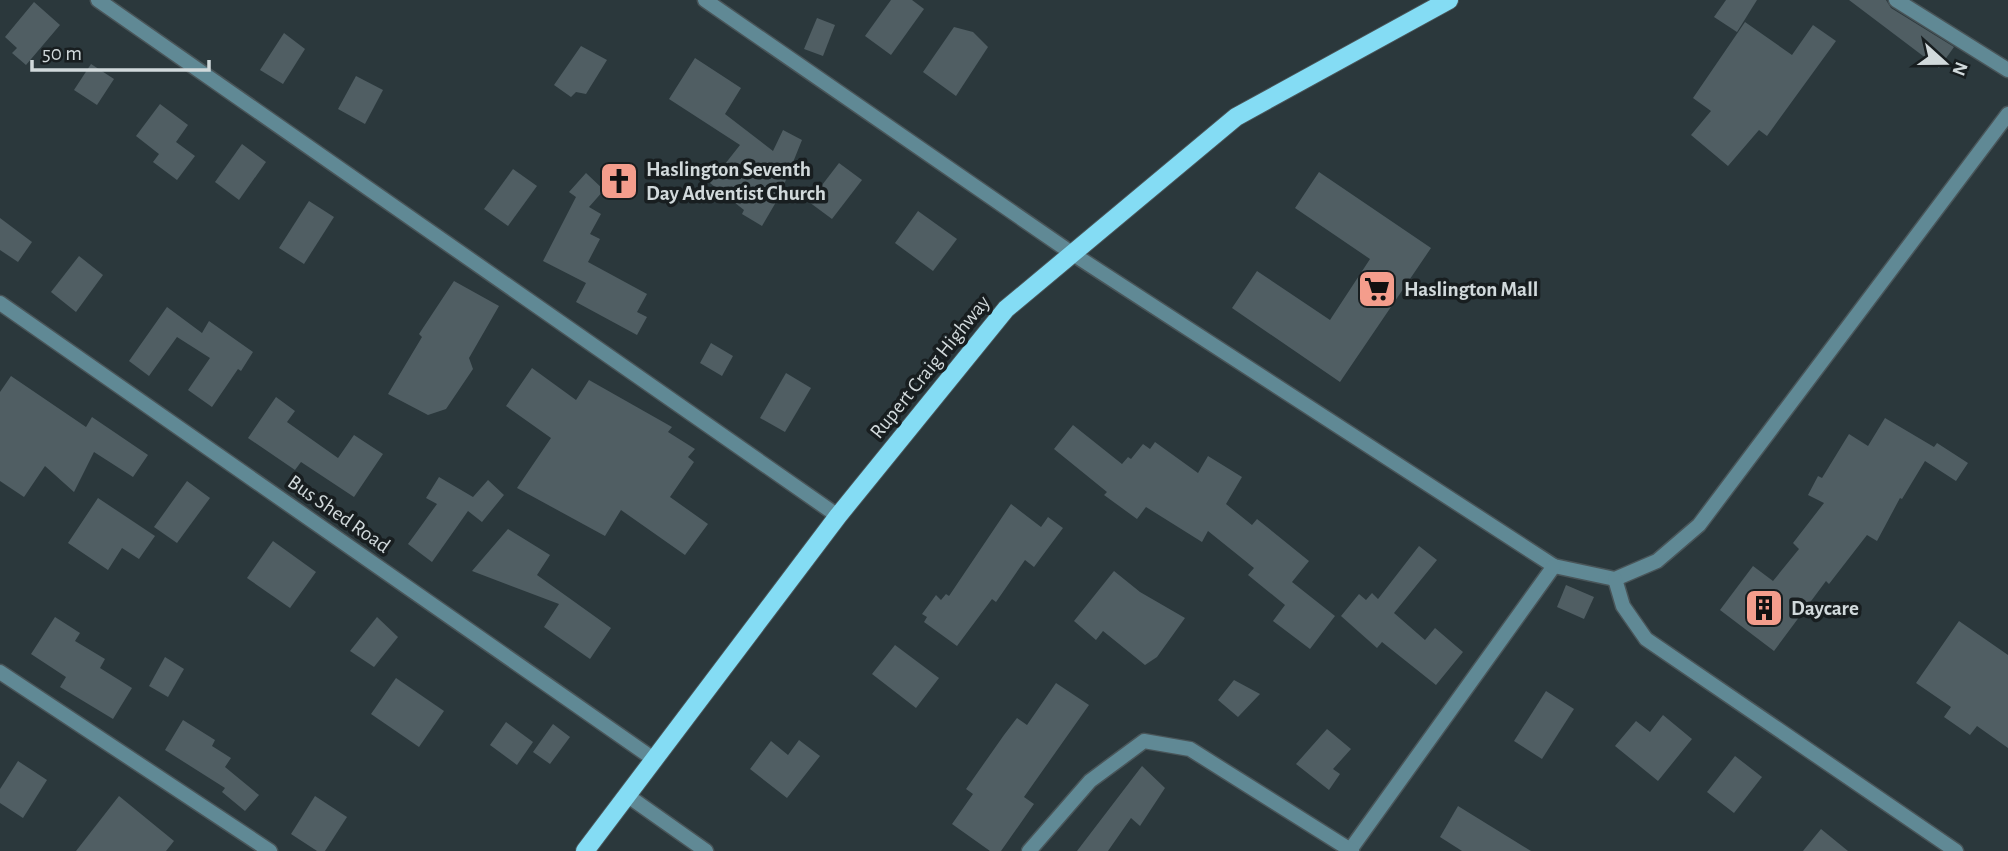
<svg xmlns="http://www.w3.org/2000/svg" width="2008" height="851" font-family="'Alegreya Sans',sans-serif">
	<style>
		.building { fill: #505e63 }
		.lines { fill: none; stroke-linecap: round; stroke-linejoin: round }
		.minor-casing { stroke: #495559; stroke-width: 17 }
		.primary-casing { stroke: #495559; stroke-width: 20 }
		.minor { stroke: #608995; stroke-width: 14 }
		.primary { stroke: #84dcf4; stroke-width: 18 }
		.labels { text-anchor: middle; dominant-baseline: central; stroke-width: 7; stroke-linejoin: round; paint-order: stroke }
		.poi-label { font-size: 21px; font-weight: bold; fill: #d1d9db; stroke: #181e20; text-anchor: start }
		.street-label { font-size: 21px; fill: #d1d9db; stroke: #181e20 }
	</style>
	<rect width="100%" height="100%" fill="#2b383c"/>
	<g class="building">
		<polygon points="891,0 912,0 924,9 891,55 865,36"/>
		<polygon points="1726,0 1757,0 1737,32 1714,17"/>
		<polygon points="1849,0 1886,0 1891,8 1954,47 1939,68"/>
		<polygon points="34,2 60,25 26,65 12,53 17,48 5,37"/>
		<polygon points="817,18 835,25 823,56 804,49"/>
		<polygon points="1745,22 1792,55 1813,25 1836,41 1767,136 1759,130 1728,166 1691,135 1711,111 1693,98"/>
		<polygon points="954,27 973,32 988,47 956,96 923,72"/>
		<polygon points="284,33 305,49 283,84 260,70"/>
		<polygon points="581,46 607,60 586,94 576,92 571,97 554,85"/>
		<polygon points="695,58 741,88 725,114 773,151 783,130 802,140 779,197 762,226 742,214 744,210 710,183 740,145 669,99"/>
		<polygon points="91,64 114,79 97,105 74,90"/>
		<polygon points="356,76 383,90 365,124 338,109"/>
		<polygon points="160,104 188,125 176,142 195,156 177,180 153,162 159,154 136,136"/>
		<polygon points="242,144 266,162 239,200 215,182"/>
		<polygon points="839,163 862,180 832,219 809,202"/>
		<polygon points="513,169 537,186 508,226 484,209"/>
		<polygon points="1319,172 1431,248 1340,382 1232,308 1257,271 1330,320 1370,259 1295,208"/>
		<polygon points="586,173 604,190 589,207 601,214 590,234 600,239 588,262 647,294 637,312 647,317 637,335 576,302 586,283 543,261 576,197 569,192"/>
		<polygon points="309,201 334,217 304,264 279,248"/>
		<polygon points="918,211 957,239 933,271 895,243"/>
		<polygon points="0,218 32,242 18,262 0,250"/>
		<polygon points="79,256 103,275 76,312 51,292"/>
		<polygon points="454,281 499,306 469,358 473,369 446,409 428,415 388,394 422,337 419,334"/>
		<polygon points="167,307 202,333 209,321 253,352 241,371 238,369 212,407 188,390 210,358 177,337 149,376 129,361"/>
		<polygon points="711,343 733,356 722,376 700,363"/>
		<polygon points="532,368 576,400 589,380 672,427 668,432 695,449 688,457 694,462 670,497 708,524 685,555 621,510 605,536 517,488 551,438 506,406"/>
		<polygon points="786,373 811,388 785,432 760,418"/>
		<polygon points="11,376 86,427 92,417 148,455 133,477 94,452 74,492 45,466 24,497 0,481 0,392"/>
		<polygon points="276,397 295,411 287,422 338,458 354,435 383,454 354,497 301,462 295,470 248,438"/>
		<polygon points="1885,418 1934,447 1937,443 1968,463 1956,481 1925,461 1902,499 1900,498 1877,541 1867,535 1829,584 1826,581 1774,651 1720,610 1753,566 1773,581 1799,549 1793,543 1824,503 1808,495 1818,476 1822,478 1849,434 1868,446"/>
		<polygon points="1073,425 1122,464 1128,457 1131,459 1143,444 1150,449 1155,442 1198,473 1208,456 1242,477 1226,504 1252,525 1257,519 1309,561 1292,582 1335,616 1310,649 1273,621 1285,605 1248,575 1254,568 1208,531 1202,542 1146,507 1137,519 1104,495 1107,492 1054,449"/>
		<polygon points="439,477 473,497 488,480 504,495 482,522 468,511 432,562 408,544 437,504 426,498"/>
		<polygon points="187,481 210,498 177,543 154,527"/>
		<polygon points="98,498 155,536 139,559 122,548 108,570 68,543"/>
		<polygon points="1011,504 1041,527 1048,517 1063,528 1034,567 1025,560 996,602 992,599 957,646 924,622 927,617 922,614 936,595 941,600 946,594 949,596"/>
		<polygon points="508,529 550,555 537,575 611,628 590,659 544,627 559,604 472,571"/>
		<polygon points="273,541 316,572 290,608 247,578"/>
		<polygon points="1419,546 1437,560 1394,613 1425,640 1435,628 1463,652 1436,685 1382,642 1377,648 1341,616 1359,594 1366,600 1372,593 1378,599"/>
		<polygon points="1114,571 1140,592 1185,618 1157,657 1145,665 1103,631 1096,640 1074,621"/>
		<polygon points="1566,585 1594,597 1584,619 1557,607"/>
		<polygon points="55,617 80,633 75,641 105,659 100,668 132,688 113,719 60,687 66,677 31,654"/>
		<polygon points="377,617 398,637 374,667 350,651"/>
		<polygon points="1959,621 2008,655 2008,748 1977,726 1970,735 1944,717 1951,707 1916,683"/>
		<polygon points="895,645 939,678 916,708 872,674"/>
		<polygon points="165,657 184,669 168,697 149,686"/>
		<polygon points="396,678 444,711 419,747 371,714"/>
		<polygon points="1234,680 1260,694 1238,717 1218,700"/>
		<polygon points="1056,683 1089,705 1024,797 1034,804 1001,851 990,851 952,824 973,794 966,789 1004,735 1017,718 1027,725"/>
		<polygon points="1546,691 1574,709 1542,759 1514,741"/>
		<polygon points="1663,715 1692,739 1658,781 1615,746 1636,721 1650,732"/>
		<polygon points="183,720 215,740 212,746 231,758 225,767 259,795 245,811 222,792 225,788 165,750"/>
		<polygon points="506,722 533,742 517,765 490,745"/>
		<polygon points="553,724 570,737 550,764 533,752"/>
		<polygon points="1327,729 1351,749 1333,769 1340,774 1329,790 1296,764"/>
		<polygon points="799,740 820,756 787,798 750,769 771,741 788,755"/>
		<polygon points="1735,756 1762,777 1734,813 1707,792"/>
		<polygon points="18,761 47,780 23,818 0,803 0,789"/>
		<polygon points="1142,766 1165,788 1140,826 1131,818 1108,851 1077,851"/>
		<polygon points="119,796 174,841 166,851 76,851"/>
		<polygon points="315,796 347,817 325,851 317,851 291,834"/>
		<polygon points="1458,806 1531,851 1462,851 1440,837"/>
		<polygon points="1821,829 1848,851 1803,851"/>
	</g>
	<g class="lines">
		<defs>
			<g id="minor">
				<polyline points="98,0 838,516"/>
				<polyline points="705,0 1073,254 1554,566 1615,579 1657,561 1699,525 2008,114"/>
				<polyline points="1896,0 2008,70"/>
				<polyline points="0,303 655,760"/>
				<polyline points="1615,579 1623,606 1646,639 1956,851"/>
				<polyline points="0,672 270,851"/>
				<polyline points="628,796 706,851"/>
				<polyline points="1350,850 1554,566"/>
				<polyline points="1029,851 1090,781 1144,741 1190,749 1352,851"/>
			</g>
			<polyline id="primary" points="585,851 838,516 1006,309 1236,117 1449,0"/>
		</defs>
		<use href="#minor" class="minor-casing"/>
		<use href="#primary" class="primary-casing"/>
		<use href="#minor" class="minor"/>
		<use href="#primary" class="primary"/>
	</g>
	<defs>
		<symbol id="church-square" viewBox="-11 -11 22 22"><rect x="-9" y="-9" width="18" height="18" rx="4" fill="#f49d8c" stroke="#181e20"/><path d="M-1.2-6h2.4v3.5h3.3v2.4h-3.3V6h-2.4V-.1h-3.3v-2.4h3.3Z" fill="#111"/></symbol>
		<symbol id="supermarket-square" viewBox="-11 -11 22 22"><rect x="-9" y="-9" width="18" height="18" rx="4" fill="#f49d8c" stroke="#181e20"/><path d="M-6-5.5h2.5l.6 2H6L4.5 2H-2.5L-4.4-4H-6ZM-1.5 3.2a1.3 1.3 0 1 0 .1 0ZM3 3.2a1.3 1.3 0 1 0 .1 0Z" fill="#111"/></symbol>
		<symbol id="building-square" viewBox="-11 -11 22 22"><rect x="-9" y="-9" width="18" height="18" rx="4" fill="#f49d8c" stroke="#181e20"/><path d="M-4-6H4V6H1V3H-1V6H-4ZM-2.5-4.3h1.7v1.8h-1.7ZM.8-4.3h1.7v1.8H.8ZM-2.5-1h1.7V.8h-1.7ZM.8-1h1.7V.8H.8Z" fill="#111"/></symbol>
	</defs>
	<g fill-rule="evenodd">
		<use href="#church-square" x="597" y="159" width="44" height="44"/>
		<use href="#supermarket-square" x="1355" y="267" width="44" height="44"/>
		<use href="#building-square" x="1742" y="586" width="44" height="44"/>
	</g>
	<g class="labels">
		<g class="poi-label">
			<text x="646" y="169">Haslington Seventh<tspan x="646" dy="24">Day Adventist Church</tspan></text>
			<text x="1404" y="289">Haslington Mall</text>
			<text x="1791" y="608">Daycare</text>
		</g>
		<g class="street-label">
			<text transform="translate(930 367) rotate(-51)">Rupert Craig Highway</text>
			<text transform="translate(339 514) rotate(35)">Bus Shed Road</text>
		</g>
	</g>
	<g transform="translate(1945 63) rotate(111)" stroke="#181e20" stroke-width="5" paint-order="stroke">
	<path d="M0-5L12 26L0 18L-12 26Z" fill="#d1d9db"/>
	<text y="-10" font-size="19" font-weight="bold" text-anchor="middle" fill="#d1d9db">N</text>
	</g>
	<path d="M32 60v10h177v-10" fill="none" stroke="#d1d9db" stroke-width="3.5"/>
	<text x="42" y="60" font-size="21" fill="#d1d9db" stroke="#181e20" stroke-width="5" paint-order="stroke">50 m</text>
</svg>
